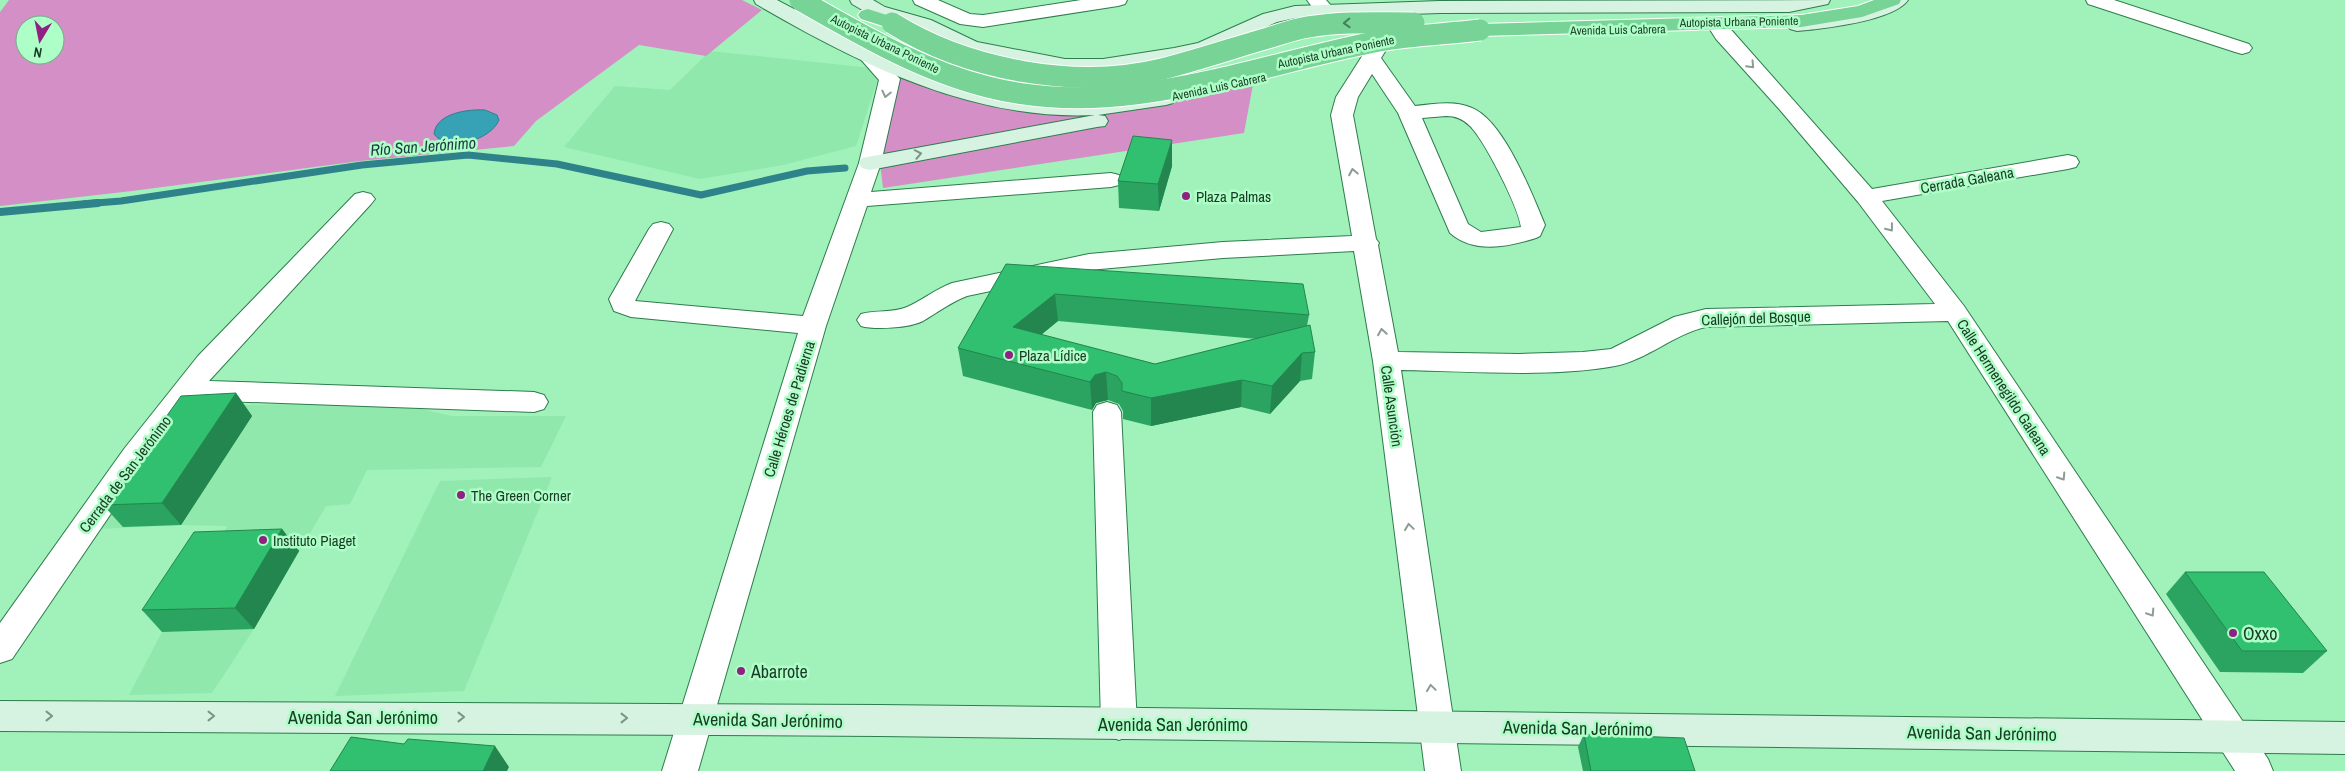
<svg xmlns="http://www.w3.org/2000/svg" width="2345" height="771" font-family="'Archivo Narrow',sans-serif">
	<style>
		.built { fill: #90e8ad }
		.green { fill: #d48fc7; fill-rule: evenodd }
		.water { fill: #37a1b6; stroke: #2e828a }
		.lines { fill: none; stroke-linecap: round; stroke-linejoin: round }
		.stream-far1 { stroke: #2e828a; stroke-width: 7 }
		.stream { stroke: #2e828a; stroke-width: 8 }
		.street-casing { stroke: #2d7d4d; stroke-width: 2 }
		.secondary-casing { stroke: #2d7d4d; stroke-width: 2 }
		.highway-casing { stroke: #fff; stroke-width: 2 }
		.street { fill: #fff; fill-rule: evenodd }
		.secondary { fill: #d6f2e0; fill-rule: evenodd }
		.highway { fill: #77d396; fill-rule: evenodd }
		.highway-bridge-casing { stroke: #fff; stroke-width: 23; stroke-linecap: butt }
		.highway-bridge { stroke: #77d396; stroke-width: 21 }
		.wall { fill: #2aa460; fill-rule: evenodd }
		.shaded-wall { fill: #22864e }
		.building { fill: #31bf70; stroke: #22864e }
		.oneway { stroke: #437f58 }
		.oneway2 { stroke: #8c9c92 }
		.oneway3 { stroke: #789682 }
		.poi-dot { fill: #902183; stroke: #aefec7; stroke-width: 2 }
		.labels { text-anchor: middle; dominant-baseline: central; stroke-width: 5; stroke-linejoin: round; paint-order: stroke }
		.far-street-label { font-size: 12px; fill: #193a25; stroke: #aefec7 }
		.street-label { font-size: 15px; fill: #193a25; stroke: #aefec7 }
		.poi-label { font-size: 15px; fill: #193a25; stroke: #aefec7; text-anchor: start }
		.water-label { font-size: 16px; font-style: italic; fill: #19383f; stroke: #aefec7 }
		.near-poi-label { font-size: 18px; fill: #193a25; stroke: #aefec7; text-anchor: start }
		.near-street-label { font-size: 18px; fill: #193a25; stroke: #aefec7 }
	</style>
	<rect width="100%" height="100%" fill="#a1f1ba"/>
	<g class="built">
		<polygon points="710,51 881,69 856,146 783,165 700,179 564,147 615,86 670,90"/>
		<polygon points="386,401 452,416 566,416 541,467 367,470 350,504 326,506 254,629 212,693 129,695 162,632 213,554 227,526 181,525 98,529 183,407"/>
		<polygon points="552,477 464,691 335,696 440,481"/>
	</g>
	<g class="green">
		<path d="M9,0H742L762,10L706,56L639,45L536,121L514,146L360,161L132,191L0,206V12ZM25,25H55V55H25Z"/>
		<polygon points="873,61 954,91 1254,79 1244,133 883,188 880,163 891,79"/>
	</g>
	<path class="water" d="M485,110L497,115L499,120C491,140 448,153 434,134C436,113 468,109 485,110Z"/>
	<g class="lines">
		<polyline class="stream-far1" points="84,204 121,201 362,165 468,155 557,164 701,195 807,171 845,168"/>
		<polyline class="stream" points="0,212 98,203"/>
		<defs>
			<g id="street">
				<polygon points="913,0 938,0 970,14 983,15 1081,0 1127,0 1125,4 1118,6 983,27 960,24 915,4"/>
				<path d="M1307,0H1326L1335,10L1332,14C1319,17 1314,10 1307,0Z"/>
				<polygon points="2086,0 2114,0 2249,44 2252,48 2249,52 2242,54 2235,52 2088,4"/>
				<path d="M1719,22L1726,24L1872,189L2068,155L2076,157L2079,162L2076,167L2068,169L1882,201L1964,306L2268,759L2273,771H2235L1948,321L1706,327C1674,334 1647,360 1615,366C1550,378 1468,371 1401,370L1461,771H1425L1373,361L1354,251L1223,258L1089,270L967,296C951,302 938,312 923,321C910,328 874,330 861,326L857,320L861,314C875,310 894,313 907,307C923,300 934,290 952,283L1089,254L1223,242L1352,236L1331,115L1336,97L1366,50L1369,46L1376,44L1383,46L1386,50L1381,58L1415,106C1434,104 1454,100 1472,108C1504,121 1532,194 1545,225L1540,236L1536,238C1507,247 1474,254 1450,233L1398,113L1372,74L1358,97L1353,115L1376,239L1379,243L1378,245L1398,352L1519,354L1583,352L1611,349L1674,317L1706,309L1935,304L1858,202L1780,110L1716,39L1709,28L1712,24ZM1446,116C1456,116 1463,119 1470,126C1485,141 1519,208 1521,227L1481,232L1468,224L1422,118Z"/>
				<polygon points="867,49 874,51 900,79 881,163 871,192 1111,173 1119,175 1122,180 1119,185 1111,187 867,206 826,326 698,771 662,771 798,333 631,317 614,311 609,299 649,229 653,224 661,222 669,224 673,229 635,301 803,316 859,163 879,80 857,55 860,51"/>
				<polygon points="363,192 371,194 375,199 371,204 209,381 534,392 544,395 548,402 544,409 534,412 194,400 144,465 12,659 0,663 0,623 124,449 198,356 355,194"/>
				<polygon points="1107,402 1117,405 1121,412 1137,724 1131,735 1119,740 1107,735 1101,724 1093,412 1097,405"/>
			</g>
			<g id="secondary">
				<path d="M754,0H777L881,55L920,71L994,94L1034,100L1076,103L1121,100L1166,93L1173,95L1177,99L1173,103L1166,105L1098,115L1105,116L1108,121L1105,126L1097,127L870,170L862,168L859,163L862,158L1095,115C973,121 859,64 756,4Z"/>
				<polygon points="850,0 873,0 885,7 931,20 977,42 1065,59 1103,59 1174,48 1198,43 1263,14 1295,6 1440,1 1830,0 1828,4 1789,12 1440,13 1295,18 1277,22 1211,51 1174,60 1103,71 1065,71 1030,66 964,51 917,28 871,15 852,4"/>
				<path d="M1884,0H1908C1894,21 1822,29 1797,31L1790,29L1787,25L1790,21L1797,19L1850,12Z"/>
				<polygon points="0,701 879,705 2345,722 2345,754 879,736 0,731"/>
			</g>
			<g id="highway">
				<polygon points="1874,0 1901,0 1899,4 1862,17 1801,27 1480,36 1473,34 1470,30 1473,26 1480,24 1801,15 1858,6"/>
				<polygon points="868,9 899,19 902,23 899,27 892,29 861,19 858,15 861,11"/>
			</g>
		</defs>
		<use href="#street" class="street-casing"/>
		<use href="#secondary" class="secondary-casing"/>
		<use href="#highway" class="highway-casing"/>
		<use href="#street" class="street"/>
		<use href="#secondary" class="secondary"/>
		<use href="#highway" class="highway"/>
		<defs>
			<g id="highway-bridge">
				<path d="M800,0C860,34 920,70 988,87C1120,121 1251,66 1379,41C1412,35 1447,34 1480,30"/>
				<path d="M892,23C967,70 1076,90 1162,69C1198,60 1233,48 1268,38C1281,34 1295,29 1308,27C1343,21 1379,23 1414,23"/>
			</g>
		</defs>
		<use href="#highway-bridge" class="highway-bridge-casing"/>
		<use href="#highway-bridge" class="highway-bridge"/>
	</g>
	<g class="wall">
		<polygon points="1172,166 1159,211 1119,208 1118,181"/>
		<path d="M1006,264L1309,315L1307,326L1315,352L1312,379L1300,381L1270,414L1241,407L1151,426L1123,419V411L1119,404L1108,400L1096,403L1092,410L963,376L958,348ZM1058,321L1257,339L1155,364L1041,335Z"/>
		<polygon points="236,393 252,416 181,525 123,527 103,505"/>
		<polygon points="282,529 299,551 254,629 162,632 142,610"/>
		<polygon points="2185,572 2327,651 2303,673 2220,672 2166,594"/>
		<polygon points="1584,734 1695,771 1583,771 1578,747"/>
	</g>
	<g class="shaded-wall">
		<polygon points="1172,140 1172,166 1159,211 1158,184"/>
		<polygon points="1055,294 1058,321 1016,355 1013,327"/>
		<polygon points="1302,353 1300,381 1270,414 1272,386"/>
		<polygon points="1106,372 1108,400 1096,403 1092,410 1090,382 1095,375"/>
		<polygon points="1242,380 1241,407 1151,426 1151,398"/>
		<polygon points="236,393 252,416 181,525 162,503"/>
		<polygon points="282,529 299,551 254,629 235,608"/>
		<polygon points="495,746 509,767 507,771 483,771"/>
	</g>
	<g class="building">
		<polygon points="1133,136 1172,140 1158,184 1118,181"/>
		<polygon points="1006,264 1303,284 1309,315 1055,294 1013,327 1155,364 1310,325 1315,352 1302,353 1272,386 1242,380 1151,398 1122,391 1122,383 1117,376 1106,372 1095,375 1090,382 958,348"/>
		<polygon points="236,393 162,503 103,505 181,396"/>
		<polygon points="282,529 235,608 142,610 194,532"/>
		<polygon points="2185,572 2264,572 2327,651 2242,651"/>
		<polygon points="1584,734 1684,738 1695,771 1591,771"/>
		<polygon points="351,737 404,744 408,739 495,746 483,771 330,771"/>
	</g>
	<defs><path id="oneway-chevron" d="M-2-3.5L2.5 0L-2 3.5" fill="none" stroke-width="1.6" stroke-linecap="round" stroke-linejoin="round" transform="scale(1.25)"/></defs>
	<use class="oneway" href="#oneway-chevron" transform="translate(1347 23) rotate(178)"/>
	<g class="oneway2">
		<use href="#oneway-chevron" transform="translate(1751 65) rotate(47)"/>
		<use href="#oneway-chevron" transform="translate(886 94) rotate(103)"/>
		<use href="#oneway-chevron" transform="translate(1353 172) rotate(-101)"/>
		<use href="#oneway-chevron" transform="translate(1890 228) rotate(52)"/>
		<use href="#oneway-chevron" transform="translate(1382 332) rotate(-99)"/>
		<use href="#oneway-chevron" transform="translate(2062 477) rotate(57)"/>
		<use href="#oneway-chevron" transform="translate(1409 527) rotate(-98)"/>
		<use href="#oneway-chevron" transform="translate(2151 613) rotate(57)"/>
		<use href="#oneway-chevron" transform="translate(1431 688) rotate(-98)"/>
	</g>
	<g class="oneway3">
		<use href="#oneway-chevron" transform="translate(918 154) rotate(-11)"/>
		<use href="#oneway-chevron" transform="translate(49 716)"/>
		<use href="#oneway-chevron" transform="translate(211 716)"/>
		<use href="#oneway-chevron" transform="translate(461 717)"/>
		<use href="#oneway-chevron" transform="translate(624 718)"/>
	</g>
	<g class="poi-dot">
		<circle cx="1186" cy="196" r="5"/>
		<circle cx="1009" cy="355" r="5"/>
		<circle cx="461" cy="495" r="5"/>
		<circle cx="263" cy="540" r="5"/>
		<circle cx="2233" cy="633" r="5"/>
		<circle cx="741" cy="671" r="5"/>
	</g>
	<g class="labels">
		<g class="far-street-label">
			<text transform="translate(1739 22) rotate(-1)">Autopista Urbana Poniente</text>
			<text transform="translate(1618 30) rotate(-1)">Avenida Luis Cabrera</text>
			<text transform="translate(885 44) rotate(26)">Autopista Urbana Poniente</text>
			<text transform="translate(1336 52) rotate(-12)">Autopista Urbana Poniente</text>
			<text transform="translate(1219 87) rotate(-12)">Avenida Luis Cabrera</text>
		</g>
		<g class="street-label">
			<text transform="translate(1967 180) rotate(-10)">Cerrada Galeana</text>
			<text transform="translate(1756 318) rotate(-2)">Callejón del Bosque</text>
			<text transform="translate(2004 387) rotate(57)">Calle Hermenegildo Galeana</text>
			<text transform="translate(1392 406) rotate(82)">Calle Asunción</text>
			<text transform="translate(789 409) rotate(-73)">Calle Héroes de Padierna</text>
			<text transform="translate(125 474) rotate(-53)">Cerrada de San Jerónimo</text>
		</g>
		<g class="poi-label">
			<text x="1196" y="196">Plaza Palmas</text>
			<text x="1019" y="355">Plaza Lídice</text>
			<text x="471" y="495">The Green Corner</text>
			<text x="273" y="540">Instituto Piaget</text>
		</g>
		<g class="water-label">
			<text transform="translate(423 146) rotate(-4)">Río San Jerónimo</text>
		</g>
		<g class="near-poi-label">
			<text x="2243" y="633">Oxxo</text>
			<text x="751" y="671">Abarrote</text>
		</g>
		<g class="near-street-label">
			<text x="363" y="717">Avenida San Jerónimo</text>
			<text transform="translate(768 720) rotate(1)">Avenida San Jerónimo</text>
			<text x="1173" y="724">Avenida San Jerónimo</text>
			<text transform="translate(1578 728) rotate(1)">Avenida San Jerónimo</text>
			<text transform="translate(1982 733) rotate(1)">Avenida San Jerónimo</text>
		</g>
	</g>
	<g transform="translate(40 40) rotate(190)"><circle r="24" fill="#aefec7" stroke="#72b086"/>
	<path d="M0-4L9 19L0 12L-9 19Z" fill="#902183"/>
	<text y="-8" font-size="14" font-weight="bold" text-anchor="middle" fill="#193a25">N</text>
	</g>
</svg>
